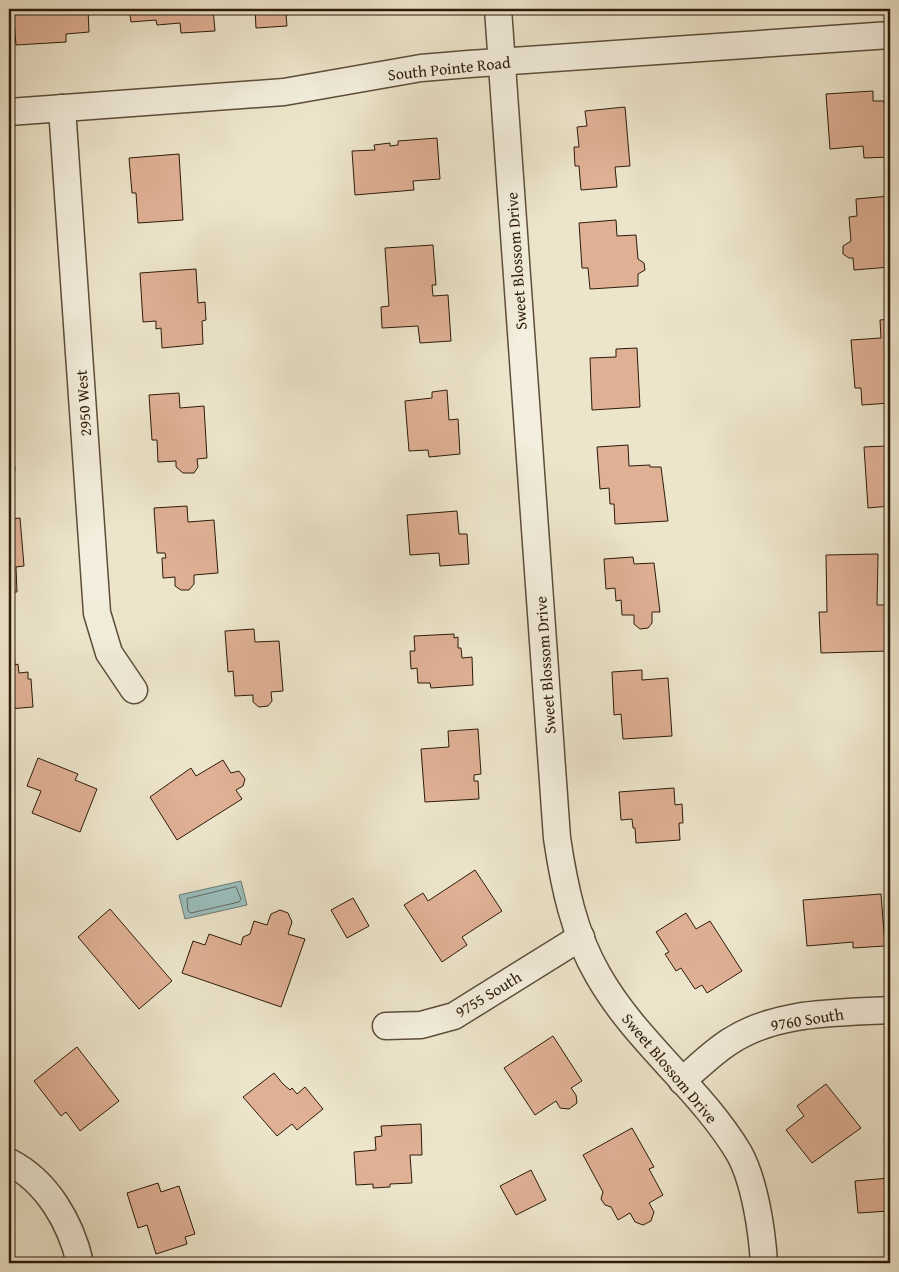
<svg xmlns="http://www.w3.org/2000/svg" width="899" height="1272" font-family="'Gentium Book Plus',serif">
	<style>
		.water { fill: #9abebd; stroke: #6e7d75 }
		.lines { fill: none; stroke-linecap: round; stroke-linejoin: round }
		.shore { stroke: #646c64; stroke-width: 1 }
		.building { fill: #dfb094; stroke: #2d1b0a }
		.street-casing { stroke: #5d4e3a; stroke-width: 29 }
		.street { stroke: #f3eedd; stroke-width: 26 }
		.labels { text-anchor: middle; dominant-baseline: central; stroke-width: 4; stroke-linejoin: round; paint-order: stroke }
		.street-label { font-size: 16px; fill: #2d1b0a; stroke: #f3eedd }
	</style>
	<rect width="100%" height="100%" fill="#ede5cb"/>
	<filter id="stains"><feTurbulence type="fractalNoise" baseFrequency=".004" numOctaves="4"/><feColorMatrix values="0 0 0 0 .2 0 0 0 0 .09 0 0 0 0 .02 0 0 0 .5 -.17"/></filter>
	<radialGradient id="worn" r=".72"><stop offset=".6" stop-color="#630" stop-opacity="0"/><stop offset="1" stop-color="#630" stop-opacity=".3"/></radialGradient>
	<polygon class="water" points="241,881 247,905 185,919 179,895"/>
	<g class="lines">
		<polygon class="shore" points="236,887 241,899 239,902 191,913 188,911 187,899"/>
	</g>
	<g class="building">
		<polygon points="13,9 88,9 89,32 66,34 66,42 16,45"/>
		<polygon points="129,9 213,9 215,31 181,33 180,23 157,25 156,20 131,22"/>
		<polygon points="255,9 316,9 316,11 286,15 287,26 256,28"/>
		<polygon points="873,91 873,101 884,101 885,111 890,110 890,157 864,158 863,146 830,149 826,94"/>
		<polygon points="625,107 630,166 615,167 617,187 581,190 579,166 575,166 574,147 579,147 577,127 587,126 585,111"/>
		<polygon points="437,138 440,179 413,181 414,190 355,195 352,151 375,150 374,145 390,143 390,146 398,145 398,141"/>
		<polygon points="179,154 183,220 138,223 136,193 132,193 129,158"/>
		<polygon points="890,196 890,267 854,270 853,258 849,258 843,254 843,246 851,241 849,217 857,216 856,199"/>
		<polygon points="616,220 617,236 636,235 638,259 644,263 645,270 638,274 638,286 590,289 588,268 582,268 579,223"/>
		<polygon points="433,245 436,285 432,285 433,296 448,295 451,341 420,343 418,326 382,328 381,307 389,306 385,248"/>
		<polygon points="196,269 198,303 205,302 206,320 202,321 203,344 162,348 161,328 156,329 156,321 143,322 140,273"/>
		<polygon points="890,319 890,403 862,405 861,388 855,388 851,340 881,338 880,320"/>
		<polygon points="637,348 640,407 592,410 590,358 616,357 616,349"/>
		<polygon points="447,390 449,420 458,419 460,454 429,457 428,450 409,451 405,401 432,398 432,392"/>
		<polygon points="179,393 180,408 204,406 207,458 197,459 198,467 194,473 183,473 176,467 176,461 158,462 157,440 152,440 149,395"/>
		<polygon points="9,443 13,443 15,471 9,471"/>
		<polygon points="628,445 629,466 650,465 650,467 661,467 668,521 615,524 614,504 610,504 609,488 600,489 597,447"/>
		<polygon points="886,446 887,454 890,453 890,506 868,508 864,447"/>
		<polygon points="187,506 188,522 214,520 218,573 194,575 194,584 189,590 181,590 175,586 175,577 163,578 162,558 166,558 165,553 157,553 154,508"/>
		<polygon points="457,511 459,534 467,534 469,564 440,566 439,553 410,555 407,515"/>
		<polygon points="20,518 24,566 16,567 17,592 9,592 9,519"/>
		<polygon points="878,554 877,605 887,605 888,651 821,653 819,612 827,612 826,555"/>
		<polygon points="633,557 634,564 654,563 660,612 652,612 652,623 648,628 640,629 634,624 634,615 622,615 621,600 616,601 615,588 606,589 604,559"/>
		<polygon points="254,629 255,642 279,641 283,691 271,692 272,701 268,706 259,707 253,702 253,695 235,696 233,671 228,672 225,631"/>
		<polygon points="454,634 454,638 458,637 458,648 461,648 462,658 472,657 473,685 431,688 430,683 418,683 417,668 411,669 410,651 415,651 414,636"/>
		<polygon points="14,649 15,665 18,664 19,673 28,672 28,679 31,679 33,707 9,709 9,650"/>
		<polygon points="642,670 642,680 668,678 672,736 623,739 621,714 614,715 612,672"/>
		<polygon points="478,729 481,774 474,775 474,781 478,781 479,799 425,802 421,749 449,747 448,731"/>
		<polygon points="38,758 78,774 75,780 97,789 80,832 32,813 41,791 27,786"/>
		<polygon points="223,760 231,773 239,771 245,779 243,786 236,790 242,799 177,840 150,797 191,768 196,776"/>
		<polygon points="674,788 675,805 682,804 683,823 679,823 680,840 636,843 635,828 633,828 632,819 621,820 619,792"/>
		<polygon points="475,870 502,911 462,937 467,945 442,962 404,905 423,893 428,901"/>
		<polygon points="881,894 885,946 853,948 853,942 807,946 803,900"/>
		<polygon points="353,898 369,926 347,938 331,910"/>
		<polygon points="110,909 172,981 139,1009 78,937"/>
		<polygon points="280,910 288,913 292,922 288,934 305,939 281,1007 182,973 193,941 205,945 209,934 241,945 243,937 250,934 254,921 267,925 271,914"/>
		<polygon points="686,913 696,929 710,921 742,971 707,993 702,985 695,989 681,968 676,971 665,954 669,952 656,932"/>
		<polygon points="553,1036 582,1081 571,1088 576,1095 577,1103 569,1109 560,1108 556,1101 535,1115 504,1068"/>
		<polygon points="77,1047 119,1101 80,1131 66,1112 61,1116 34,1081"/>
		<polygon points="274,1073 283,1084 290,1090 292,1088 297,1094 305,1087 323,1109 297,1130 292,1124 277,1136 243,1097"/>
		<polygon points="826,1084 861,1128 812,1163 786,1130 804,1116 797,1106"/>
		<polygon points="421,1124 422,1155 410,1155 412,1183 390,1184 390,1187 373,1188 373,1184 356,1185 354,1152 376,1150 375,1137 382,1136 381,1126"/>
		<polygon points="632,1128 654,1167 649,1169 663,1195 649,1203 654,1212 651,1221 643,1225 635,1222 630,1213 618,1220 611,1207 605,1205 601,1199 603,1192 583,1155"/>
		<polygon points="531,1170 546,1200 516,1215 500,1186"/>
		<polygon points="889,1178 890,1211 858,1213 855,1181"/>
		<polygon points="158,1183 161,1192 179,1186 195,1234 185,1237 187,1244 156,1254 147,1225 138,1228 127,1193"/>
	</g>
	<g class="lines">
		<defs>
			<g id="street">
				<path d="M498,9L557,838C564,885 574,934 598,975C636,1042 700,1088 739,1153C755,1182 762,1231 764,1263"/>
				<polyline points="62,108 97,613 109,653 134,690"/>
				<polyline points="9,112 284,92 421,68 469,64 890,35"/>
				<polyline points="386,1026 421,1025 454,1016 581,937"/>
				<path d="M682,1081C697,1068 712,1053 729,1042C776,1011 836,1013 890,1010"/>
				<path d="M9,1162C47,1181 71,1223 80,1263"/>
			</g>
		</defs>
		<use href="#street" class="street-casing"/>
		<use href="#street" class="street"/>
	</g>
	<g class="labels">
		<g class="street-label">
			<text transform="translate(449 68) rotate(-6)">South Pointe Road</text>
			<text transform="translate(516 261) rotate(-94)">Sweet Blossom Drive</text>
			<text transform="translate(83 403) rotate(-94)">2950 West</text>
			<text transform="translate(545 665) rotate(-94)">Sweet Blossom Drive</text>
			<text transform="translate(488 994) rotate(-31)">9755 South</text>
			<text transform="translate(807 1019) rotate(-9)">9760 South</text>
			<text transform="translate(670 1068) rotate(50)">Sweet Blossom Drive</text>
		</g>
	</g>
	<rect width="899" height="1272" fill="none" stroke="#ede5cb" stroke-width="30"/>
	<rect x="10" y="10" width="879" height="1252" fill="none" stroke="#2d1b0a" stroke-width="2.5"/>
	<rect x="15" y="15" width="869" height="1242" fill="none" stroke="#2d1b0a"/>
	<rect width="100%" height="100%" filter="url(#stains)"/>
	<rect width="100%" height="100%" fill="url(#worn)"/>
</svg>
